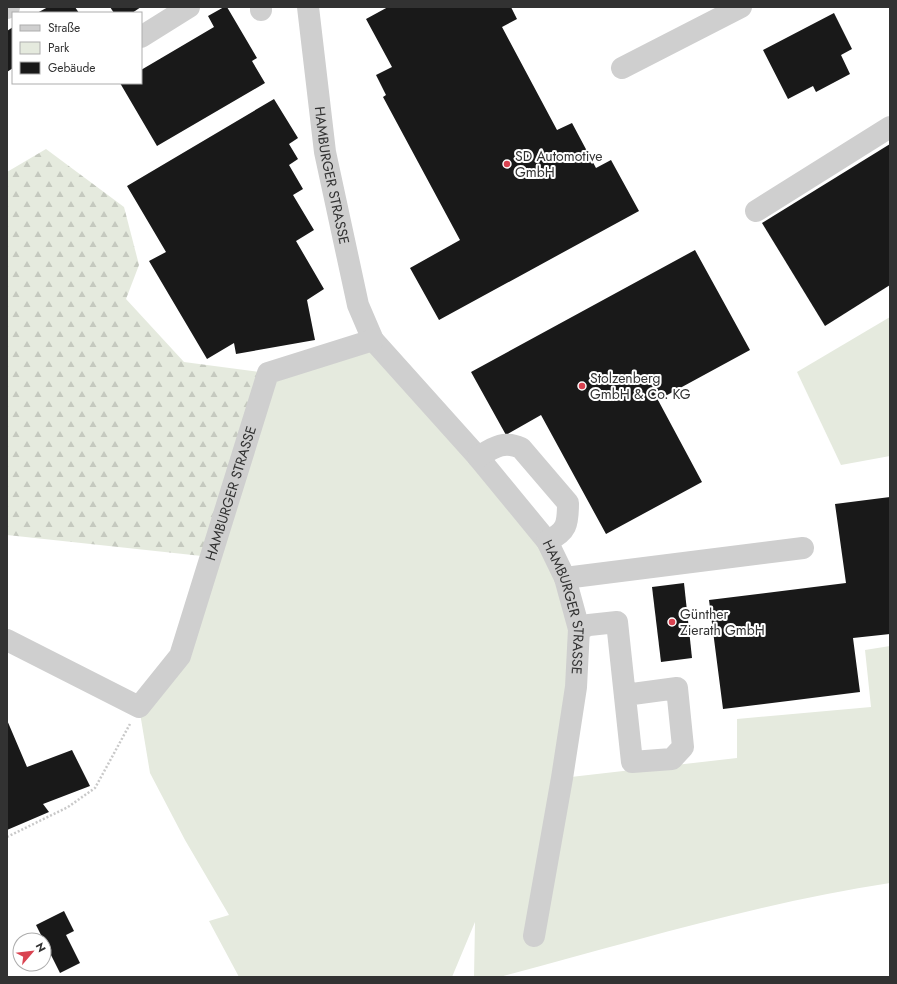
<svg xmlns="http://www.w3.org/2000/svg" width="897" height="984" font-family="Jost,sans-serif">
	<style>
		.green { fill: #e5eade }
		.forest { fill: url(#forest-firs) }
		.building { fill: #191919 }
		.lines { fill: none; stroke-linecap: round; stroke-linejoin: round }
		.path { stroke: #c9c9c9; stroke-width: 2.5; stroke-dasharray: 2 2; stroke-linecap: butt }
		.minor { stroke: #cfcfcf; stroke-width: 22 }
		.poi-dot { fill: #d94351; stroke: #fff; stroke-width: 1.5 }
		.labels { text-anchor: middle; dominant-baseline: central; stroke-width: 4; stroke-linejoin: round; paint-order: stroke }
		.poi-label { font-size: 14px; fill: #323232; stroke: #fff; text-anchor: start }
		.street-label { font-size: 14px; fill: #323232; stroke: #fff }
	</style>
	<defs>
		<pattern id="forest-firs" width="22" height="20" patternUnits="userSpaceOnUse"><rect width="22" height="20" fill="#e5eade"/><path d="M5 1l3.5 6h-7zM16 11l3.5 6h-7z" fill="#c5c9bf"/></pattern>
	</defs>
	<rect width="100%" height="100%" fill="#fff"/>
	<g class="green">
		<polygon points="890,317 890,456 841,465 797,372"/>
		<path d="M373,340L547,541L579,630L562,778L737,758V719L871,707L865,650L890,646V883C759,903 628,943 500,977H474L475,922L452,977H239L209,921L229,915L185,840L150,773L139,707L180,656L268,373Z"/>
	</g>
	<polygon class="forest" points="46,149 124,207 139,265 126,299 184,362 268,373 211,557 7,535 7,172"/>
	<g class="building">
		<polygon points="48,7 75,7 79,13 37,13"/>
		<polygon points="110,7 141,7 132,13 114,13"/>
		<polygon points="224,7 227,7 257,58 252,61 265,83 157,146 120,83 141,83 141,70 214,27 208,16"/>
		<polygon points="388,7 511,7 517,19 502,27 557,130 572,123 596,168 611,160 639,211 439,320 410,268 460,240 383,97 386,95 376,75 392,67 366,19"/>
		<polygon points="834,13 852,49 841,55 850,74 816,92 813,86 788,99 763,50"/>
		<polygon points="13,27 13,68 7,72 7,31"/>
		<polygon points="274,99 298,138 289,144 298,159 289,165 303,189 293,195 314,230 296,241 324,289 307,300 315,340 236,354 234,343 207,359 149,261 166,252 127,186"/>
		<polygon points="890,144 890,285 825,326 762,223"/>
		<polygon points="695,250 750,350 658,400 702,482 606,534 541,415 506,435 471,372"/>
		<polygon points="890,497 890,634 853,638 860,692 723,709 709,600 846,583 835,504"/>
		<polygon points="684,583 692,658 661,662 652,587"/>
		<polygon points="7,720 27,767 72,750 90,786 43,804 49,812 7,830"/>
		<polygon points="64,911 74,931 66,935 80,963 60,973 36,925"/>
	</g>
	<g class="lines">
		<polyline class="path" points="7,837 68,807 95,788 130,724"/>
		<g class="minor">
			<polyline points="261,7 261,10"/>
			<path id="s1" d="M308,7L325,152L358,305L373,340L478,457L547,541L565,578L579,629L576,687L562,778L534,936"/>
			<polyline points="7,8 9,7"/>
			<polyline points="141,37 189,7"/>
			<polyline points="622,68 741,7"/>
			<polyline points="756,211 890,127"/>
			<path d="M478,457C493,448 503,440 521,448L568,503C568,524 567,532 547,541"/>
			<polyline points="565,578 803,548"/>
			<polyline points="579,629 589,625 617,622 632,762 672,759 683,747 677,688 625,695"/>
			<path id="s2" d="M7,640L139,707L180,656L268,373L373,340"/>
		</g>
	</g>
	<g class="poi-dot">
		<circle cx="507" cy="164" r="4"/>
		<circle cx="582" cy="386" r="4"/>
		<circle cx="672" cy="622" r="4"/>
	</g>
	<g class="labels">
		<g class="poi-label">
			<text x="515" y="156">SD Automotive<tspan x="515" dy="16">GmbH</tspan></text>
			<text x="590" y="378">Stolzenberg<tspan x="590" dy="16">GmbH &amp; Co. KG</tspan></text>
			<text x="680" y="614">Günther<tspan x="680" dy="16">Zierath GmbH</tspan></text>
		</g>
		<g class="street-label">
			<text stroke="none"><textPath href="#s1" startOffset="170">HAMBURGER STRASSE</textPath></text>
			<text stroke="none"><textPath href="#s2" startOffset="384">HAMBURGER STRASSE</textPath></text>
			<text stroke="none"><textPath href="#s1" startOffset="676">HAMBURGER STRASSE</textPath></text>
		</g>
	</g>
	<rect width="897" height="984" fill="none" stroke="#323232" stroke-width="16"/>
	<rect x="12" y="12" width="130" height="72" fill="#ffffff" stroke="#adadad"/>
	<rect x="20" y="25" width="20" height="6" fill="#cfcfcf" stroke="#adadad"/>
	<text x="48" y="32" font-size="12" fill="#323232">Straße</text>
	<rect x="20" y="42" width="20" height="12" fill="#e5eade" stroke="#adadad"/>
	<text x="48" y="52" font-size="12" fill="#323232">Park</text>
	<rect x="20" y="62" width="20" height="12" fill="#191919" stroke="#adadad"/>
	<text x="48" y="72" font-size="12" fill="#323232">Gebäude</text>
	<g transform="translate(32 952) rotate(62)"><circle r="19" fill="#ffffff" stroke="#adadad"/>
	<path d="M0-3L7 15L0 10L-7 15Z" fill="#d94351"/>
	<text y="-6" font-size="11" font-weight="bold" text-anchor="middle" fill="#323232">N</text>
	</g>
</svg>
